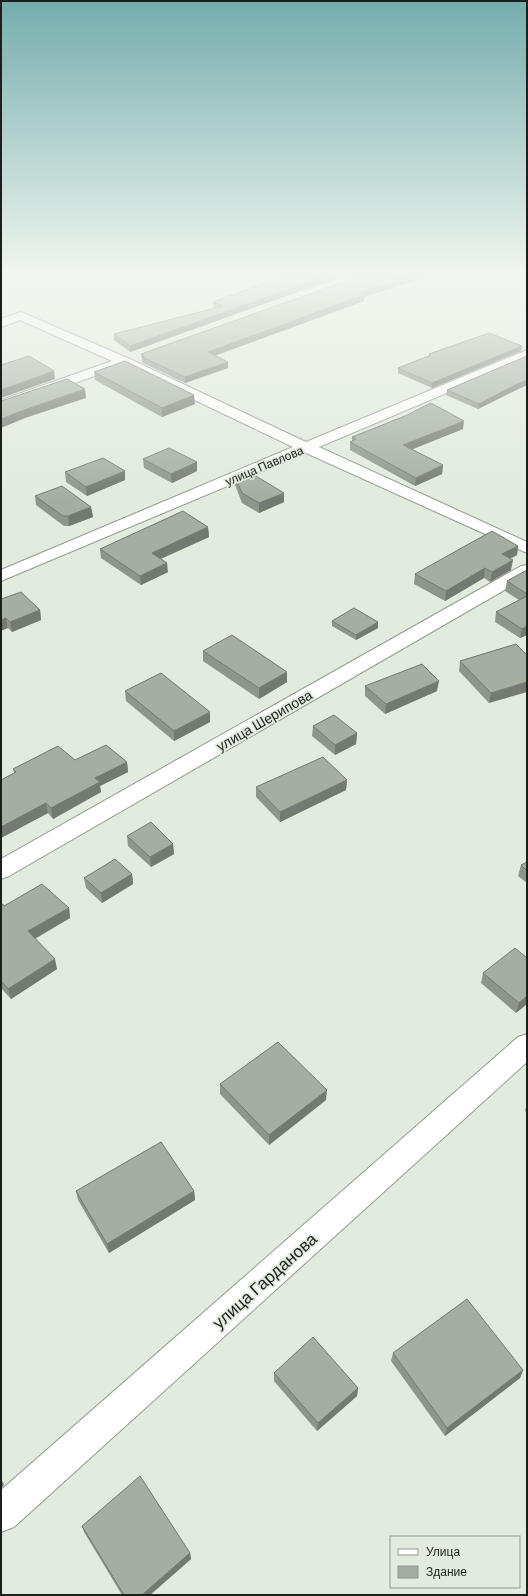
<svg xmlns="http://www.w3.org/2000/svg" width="528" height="1596" font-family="Barlow,sans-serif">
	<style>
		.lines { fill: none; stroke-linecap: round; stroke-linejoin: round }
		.street-casing { stroke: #90998d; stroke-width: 2 }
		.street { fill: #fff; fill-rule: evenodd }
		.wall { fill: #8d968a }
		.shaded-wall { fill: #737a71 }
		.building { fill: #a4aea1; stroke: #737a71 }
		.labels { text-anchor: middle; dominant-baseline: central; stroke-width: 3.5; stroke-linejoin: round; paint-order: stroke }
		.far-street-label { font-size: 12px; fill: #1c1f1b; stroke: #e1ebde }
		.street-label { font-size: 14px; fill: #1c1f1b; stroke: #e1ebde }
		.near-street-label { font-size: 17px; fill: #1c1f1b; stroke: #e1ebde }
	</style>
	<rect width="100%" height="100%" fill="#e1ebde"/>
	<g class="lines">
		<defs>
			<g id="street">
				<polygon points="347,276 365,276 363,279 311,298 303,298 301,295 303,292"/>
				<polygon points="21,312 130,359 306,442 527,350 527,359 319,447 527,542 527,553 306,453 1,581 1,570 293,447 123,366 1,409 1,400 112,361 20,320 1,327 1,319"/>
				<polygon points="527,565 527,577 9,876 1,879 1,859 521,566"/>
				<polygon points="527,1034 527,1062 14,1527 1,1532 1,1490 518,1037"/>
			</g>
		</defs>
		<use href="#street" class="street-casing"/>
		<use href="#street" class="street"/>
	</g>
	<g class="wall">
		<polygon points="284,276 342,276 130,352 114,340 114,334 214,308 213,308 213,302"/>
		<polygon points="360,276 429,276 364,297 364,301 215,355 228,362 228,368 185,383 143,363 142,361 142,360 141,354"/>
		<polygon points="522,346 521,351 432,388 398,373 398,368 429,356 429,354"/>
		<polygon points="527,356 527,385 514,391 478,409 446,395 447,390"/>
		<polygon points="94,372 195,404 162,417 95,380"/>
		<polygon points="463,429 412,449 443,465 442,474 415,486 350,450 350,442 352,441 352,437"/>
		<polygon points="143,459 197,471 172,483 144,468"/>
		<polygon points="125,471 125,480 87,496 66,482 65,472"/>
		<polygon points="234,475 284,502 259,513 242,503 235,485"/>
		<polygon points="35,496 91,507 93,517 69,526 64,526 36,505"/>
		<polygon points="208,527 209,537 161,559 168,572 141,585 101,558 100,549"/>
		<polygon points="518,546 517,555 510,559 511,570 490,582 484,578 445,601 414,584 415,574"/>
		<polygon points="527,570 527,635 520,638 495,622 496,612 519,600 505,591 507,581"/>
		<polygon points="1,599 40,610 41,620 12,632 8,628"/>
		<polygon points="332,621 378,622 378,628 356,640 332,626"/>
		<polygon points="516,644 489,703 459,671 460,661"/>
		<polygon points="203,651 287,672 287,682 259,699 203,661"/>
		<polygon points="365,686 437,691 385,714 365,696"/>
		<polygon points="125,691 210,722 174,741 126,701"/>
		<polygon points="313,726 357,733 356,744 335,755 312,736"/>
		<polygon points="75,760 127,762 128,772 100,786 101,792 53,819 48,813 1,838 1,780 14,773 13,769"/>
		<polygon points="347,780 346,790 280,822 256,797 256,787"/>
		<polygon points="127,836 173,844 174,854 151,867 128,846"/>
		<polygon points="527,862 527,883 518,876 521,865"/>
		<polygon points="132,874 133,884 102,903 86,888 84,878"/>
		<polygon points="1,905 4,906 69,908 70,918 35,939 57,969 11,999 1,988"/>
		<polygon points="527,958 527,1004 516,1013 481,983 483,973"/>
		<polygon points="220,1084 326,1100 269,1145 220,1094"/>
		<polygon points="527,1103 527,1113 525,1111"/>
		<polygon points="76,1191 194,1191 195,1200 109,1253 78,1200"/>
		<polygon points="393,1353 523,1370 520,1378 445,1436 391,1361"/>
		<polygon points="274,1373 358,1388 357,1396 317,1431 274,1381"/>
		<polygon points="82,1526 190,1553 191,1559 150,1595 122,1595 84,1532"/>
	</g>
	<g class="shaded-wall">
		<polygon points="326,276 342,276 130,352 130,346"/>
		<polygon points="411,276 429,276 364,297 364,301 209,358 208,352 359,293"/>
		<polygon points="522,346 521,351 432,388 432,383"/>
		<polygon points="228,362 228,368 185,383 185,377"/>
		<polygon points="54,371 55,379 1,398 1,390"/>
		<polygon points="527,380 527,385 514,391 478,409 479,404 515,385"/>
		<polygon points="85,389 86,398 25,418 1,428 1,419 24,410"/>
		<polygon points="194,395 195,404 162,417 162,408"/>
		<polygon points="464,421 463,429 403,453 403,445"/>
		<polygon points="197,462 197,471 172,483 171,474"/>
		<polygon points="443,465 442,474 415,486 416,478"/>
		<polygon points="125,471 125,480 87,496 86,487"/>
		<polygon points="284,493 284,502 259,513 259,503"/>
		<polygon points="91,507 93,517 69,526 68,516"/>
		<polygon points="208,527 209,537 153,562 152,553"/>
		<polygon points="518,546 517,555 500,563 502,554"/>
		<polygon points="513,560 511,570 490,582 492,572"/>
		<polygon points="167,563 168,572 141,585 140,576"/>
		<polygon points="485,568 484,578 445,601 446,591"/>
		<polygon points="40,610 41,620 12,632 10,622"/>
		<polygon points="6,618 8,628 1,631 1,620"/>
		<polygon points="378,622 378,628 356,640 356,635"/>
		<polygon points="527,626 527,635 520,638 522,629"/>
		<polygon points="287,672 287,682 259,699 259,688"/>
		<polygon points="439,681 437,691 385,714 386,704"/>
		<polygon points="527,682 527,692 489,703 491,693"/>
		<polygon points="210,712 210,722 174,741 174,731"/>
		<polygon points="357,733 356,744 335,755 335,745"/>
		<polygon points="127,762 128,772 100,786 101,792 53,819 51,808 95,778"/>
		<polygon points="347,780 346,790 280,822 280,812"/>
		<polygon points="46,803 48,813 1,838 1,827"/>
		<polygon points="173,844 174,854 151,867 150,857"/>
		<polygon points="132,874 133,884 102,903 101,893"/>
		<polygon points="69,908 70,918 30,941 28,931"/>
		<polygon points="55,959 57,969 11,999 8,989"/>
		<polygon points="527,996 527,1004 516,1013 519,1003"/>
		<polygon points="327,1090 326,1100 269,1145 269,1135"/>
		<polygon points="194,1191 195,1200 109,1253 107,1244"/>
		<polygon points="523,1370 520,1378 445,1436 447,1428"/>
		<polygon points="358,1388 357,1396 317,1431 318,1423"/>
		<polygon points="1,1478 4,1485 1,1488"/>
		<polygon points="190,1553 191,1559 150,1595 142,1595"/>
	</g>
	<g class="building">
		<polygon points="284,276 326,276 130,346 114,334 223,306 213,302"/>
		<polygon points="360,276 411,276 359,293 364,295 208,352 228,362 185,377 142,357 144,356 141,354"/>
		<polygon points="489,333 522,346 432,383 398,368 431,355 429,354"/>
		<polygon points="29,356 54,371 1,390 1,365"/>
		<polygon points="527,356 527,380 515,385 479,404 447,390"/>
		<polygon points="125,361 194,395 162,408 94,372"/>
		<polygon points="67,379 85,389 24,410 1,419 1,401"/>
		<polygon points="431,403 464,421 403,445 443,465 416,478 350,442 356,439 352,437 405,416"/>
		<polygon points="169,448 197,462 171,474 143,459"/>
		<polygon points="103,458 125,471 86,487 65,472"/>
		<polygon points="246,470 284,493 259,503 242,493 234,475"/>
		<polygon points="62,486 91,507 68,516 63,516 35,496"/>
		<polygon points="183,511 208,527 152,553 167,563 140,576 100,549"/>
		<polygon points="492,531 518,546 502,554 513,560 492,572 485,568 446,591 415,574"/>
		<polygon points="527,570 527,594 507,581"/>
		<polygon points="21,592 40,610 10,622 6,618 1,620 1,599"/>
		<polygon points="527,596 527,626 522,629 496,612"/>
		<polygon points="354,608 378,622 356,635 332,621"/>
		<polygon points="232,635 287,672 259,688 203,651"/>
		<polygon points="516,644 527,655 527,682 491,693 460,661"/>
		<polygon points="422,664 439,681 386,704 365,686"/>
		<polygon points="161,673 210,712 174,731 125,691"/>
		<polygon points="334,715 357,733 335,745 313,726"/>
		<polygon points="106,745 127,762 95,778 100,782 51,808 46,803 1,827 1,780 16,772 13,769 58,746 75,760"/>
		<polygon points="323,757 347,780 280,812 256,787"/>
		<polygon points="151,822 173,844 150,857 127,836"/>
		<polygon points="115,859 132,874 101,893 84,878"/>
		<polygon points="527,862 527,871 521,865"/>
		<polygon points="42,884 69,908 28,931 55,959 8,989 1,981 1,905 3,904 4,906"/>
		<polygon points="515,948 527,958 527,996 519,1003 483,973"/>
		<polygon points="278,1042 327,1090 269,1135 220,1084"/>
		<polygon points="161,1142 194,1191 107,1244 76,1191"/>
		<polygon points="467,1299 523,1370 447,1428 393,1353"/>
		<polygon points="313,1337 358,1388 318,1423 274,1373"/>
		<polygon points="140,1476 190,1553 142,1595 124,1595 82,1526"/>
	</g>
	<linearGradient id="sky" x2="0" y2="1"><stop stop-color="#74acac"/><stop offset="0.55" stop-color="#f2f6f0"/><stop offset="1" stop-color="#f2f6f0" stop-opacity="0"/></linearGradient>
	<rect width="528" height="500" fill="url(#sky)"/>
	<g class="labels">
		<g class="far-street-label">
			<text transform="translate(264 465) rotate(-23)">улица Павлова</text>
		</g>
		<g class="street-label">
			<text transform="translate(264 720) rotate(-30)">улица Шерипова</text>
		</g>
		<g class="near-street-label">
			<text transform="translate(264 1280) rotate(-42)">улица Гарданова</text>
		</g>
	</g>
	<rect width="528" height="1596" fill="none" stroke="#1c1f1b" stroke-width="4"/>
	<rect x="390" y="1536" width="130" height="52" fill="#e1ebde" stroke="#929990"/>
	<rect x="398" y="1549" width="20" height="6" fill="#ffffff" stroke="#929990"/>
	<text x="426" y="1556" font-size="12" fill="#1c1f1b">Улица</text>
	<rect x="398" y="1566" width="20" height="12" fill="#a4aea1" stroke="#929990"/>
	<text x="426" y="1576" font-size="12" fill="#1c1f1b">Здание</text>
</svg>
